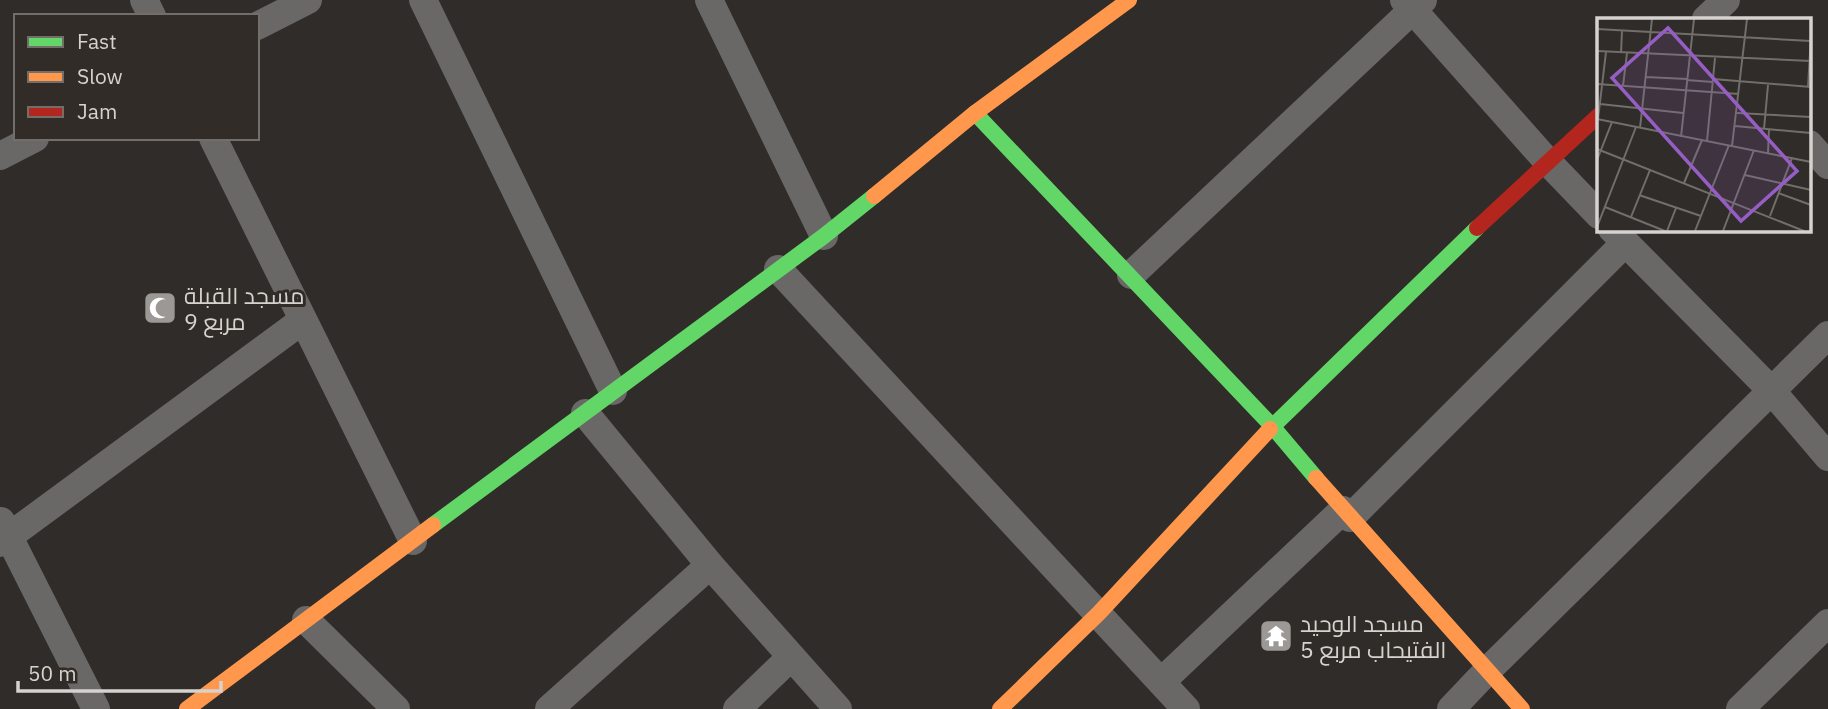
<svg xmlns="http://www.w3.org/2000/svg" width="1828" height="709" font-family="'IBM Plex Sans',Cairo,sans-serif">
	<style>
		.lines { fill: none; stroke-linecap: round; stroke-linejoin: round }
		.street { stroke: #696867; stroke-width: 28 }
		.fast { stroke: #63d668; stroke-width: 16 }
		.slow { stroke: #ff974d; stroke-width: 16 }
		.jam { stroke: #b3261e; stroke-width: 16 }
		.labels { text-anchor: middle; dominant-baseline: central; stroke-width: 6; stroke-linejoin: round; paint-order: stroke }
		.poi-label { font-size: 23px; fill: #d5d2cf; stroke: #312c27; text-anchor: start }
		.inset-road { fill: none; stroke: #716e6b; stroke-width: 2 }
		.view { fill: #965ec4; fill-opacity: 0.15; stroke: #965ec4; stroke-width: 3.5 }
		.inset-edge { fill: none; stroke: #d5d2cf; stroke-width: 3.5 }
	</style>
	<rect width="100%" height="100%" fill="#2f2c29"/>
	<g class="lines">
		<g class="street">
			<polyline points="144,0 152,16"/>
			<polyline points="423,0 613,391"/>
			<polyline points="709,0 824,236"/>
			<polyline points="1404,0 1547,161 1599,215"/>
			<polyline points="1706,19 1726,0"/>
			<polyline points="257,26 308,0"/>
			<polyline points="213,138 413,541"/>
			<polyline points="1809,144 1828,165"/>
			<polyline points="0,156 35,138"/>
			<polyline points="1612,229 1771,390 1828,457"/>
			<polyline points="778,269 1186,709"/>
			<polyline points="1131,275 1423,0"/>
			<polyline points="585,413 710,565 838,709"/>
			<polyline points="1350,518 1625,243"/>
			<polyline points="1,521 96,709"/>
			<polyline points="0,543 303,320"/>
			<polyline points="306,620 396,709"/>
			<polyline points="1161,682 1343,510"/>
			<polyline points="549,709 710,565"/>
			<polyline points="737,709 791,657"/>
			<polyline points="1451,709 1488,670 1828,335"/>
			<polyline points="1740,709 1828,623"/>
		</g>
		<g class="fast">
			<polyline points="975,113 1272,426 1316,478"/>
			<polyline points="1270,429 1477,228"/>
			<polyline points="433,525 824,236 874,196"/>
		</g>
		<g class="slow">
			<polyline points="874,196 975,113 1129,0"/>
			<polyline points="1316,478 1522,709"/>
			<polyline points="187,709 433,525"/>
			<polyline points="1000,709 1099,613 1270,429"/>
		</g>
		<polyline class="jam" points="1477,228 1599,115"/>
	</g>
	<defs>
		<symbol id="mosque-square" viewBox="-11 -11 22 22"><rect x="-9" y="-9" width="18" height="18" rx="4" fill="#9b9895" stroke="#312c27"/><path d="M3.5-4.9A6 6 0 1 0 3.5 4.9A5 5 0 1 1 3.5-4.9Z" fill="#fff"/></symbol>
		<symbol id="temple-square" viewBox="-11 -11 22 22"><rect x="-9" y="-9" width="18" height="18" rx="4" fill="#9b9895" stroke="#312c27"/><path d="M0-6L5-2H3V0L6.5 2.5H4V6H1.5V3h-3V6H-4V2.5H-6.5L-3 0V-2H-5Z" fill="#fff"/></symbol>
	</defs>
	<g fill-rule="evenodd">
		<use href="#mosque-square" x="141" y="289" width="38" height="38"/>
		<use href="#temple-square" x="1257" y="617" width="38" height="38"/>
	</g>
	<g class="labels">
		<g class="poi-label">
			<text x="184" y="295">مسجد القبلة<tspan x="184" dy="26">مربع 9</tspan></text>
			<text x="1300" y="623">مسجد الوحيد<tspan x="1300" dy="26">الفتيحاب مربع 5</tspan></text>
		</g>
	</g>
	<g transform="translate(1597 18)">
		<rect width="214" height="214" fill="#2f2c29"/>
		<path class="inset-road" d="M0,11L214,23M0,33L214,43M24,35L25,13M49,59L90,61M116,61L214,69M89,62L116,64M0,66L142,76M26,68L30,35M211,69L214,18M3,86L86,95M140,95L214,99M0,101L214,144M1,101L9,34M138,108L214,115M43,110L55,1M167,111L171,67M84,119L97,1M110,123L118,40M135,128L150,1M0,131L207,213M171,135L172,111M0,142L15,104M148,157L214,172M87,165L105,122M181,175L214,187M42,177L104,198M8,189L68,213M173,198L195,140M34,199L53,152M0,209L39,109M70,213L79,190M98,213L132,127M126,213L157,132"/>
		<path class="view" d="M71,10L200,153L144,203L15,60Z"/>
		<rect width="214" height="214" class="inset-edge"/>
	</g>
	<rect x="14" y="14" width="245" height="126" fill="#312c27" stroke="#736e6a" stroke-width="2"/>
	<rect x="28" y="37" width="35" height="10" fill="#63d668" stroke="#736e6a" stroke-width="2"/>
	<text x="77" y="49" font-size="21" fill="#d5d2cf">Fast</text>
	<rect x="28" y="72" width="35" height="10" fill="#ff974d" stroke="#736e6a" stroke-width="2"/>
	<text x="77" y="84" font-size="21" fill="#d5d2cf">Slow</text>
	<rect x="28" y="107" width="35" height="10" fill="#b3261e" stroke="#736e6a" stroke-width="2"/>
	<text x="77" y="119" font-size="21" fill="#d5d2cf">Jam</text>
	<path d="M18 681v10h203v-10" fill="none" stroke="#d5d2cf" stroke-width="3.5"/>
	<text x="28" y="681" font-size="21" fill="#d5d2cf" stroke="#312c27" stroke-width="5" paint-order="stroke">50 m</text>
</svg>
